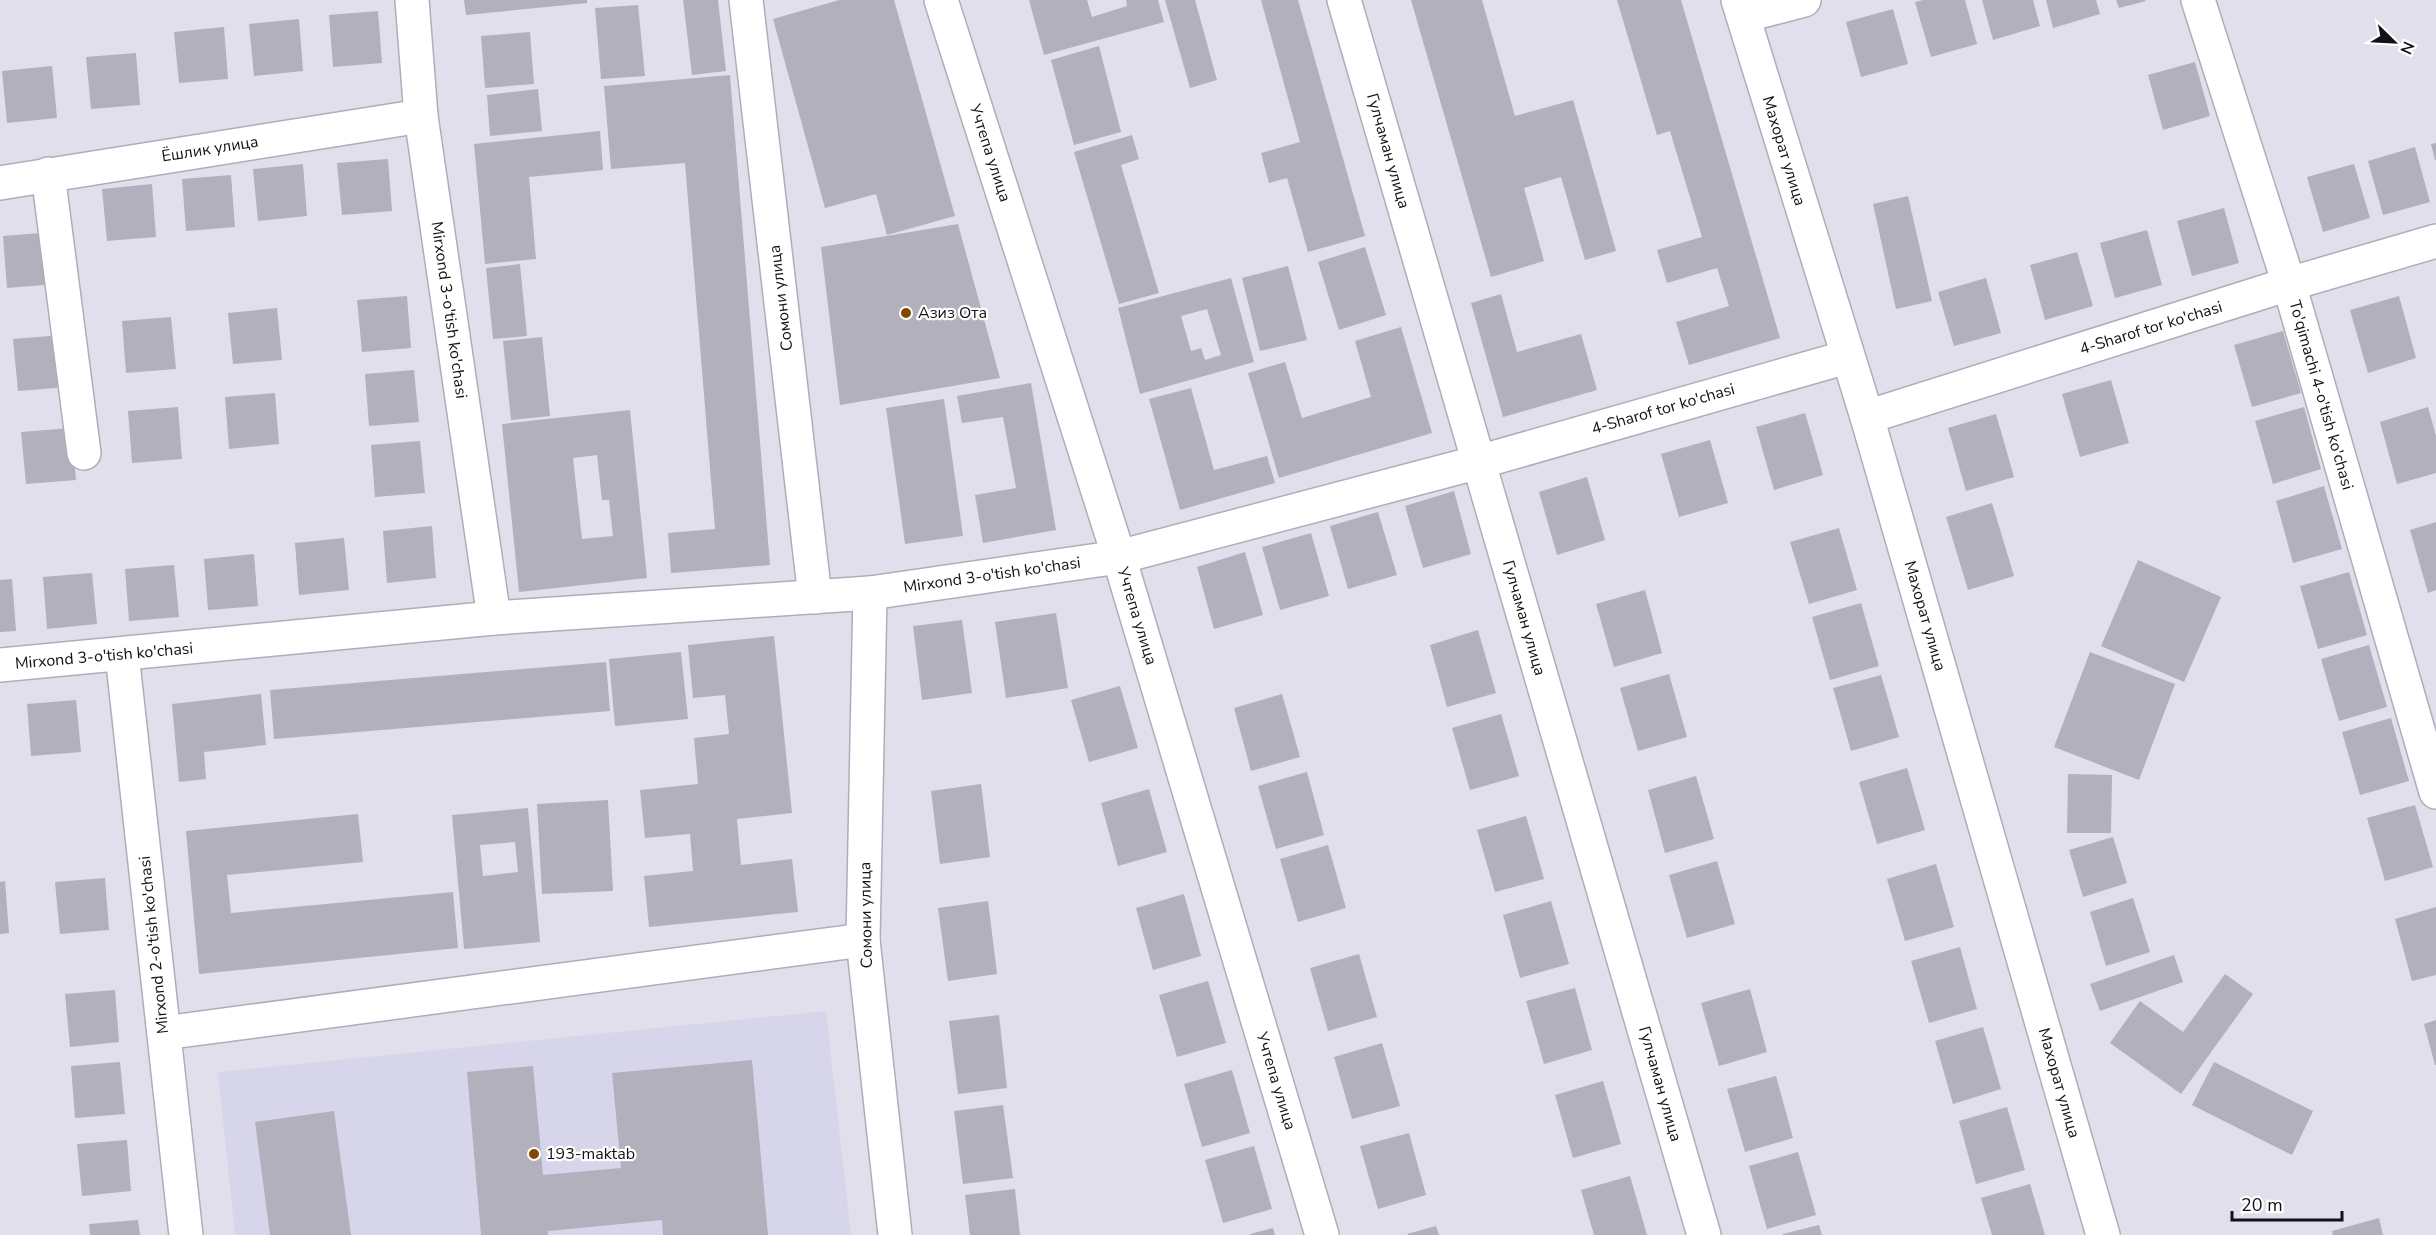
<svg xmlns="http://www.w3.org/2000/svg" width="2436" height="1235" font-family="'Nunito Sans',sans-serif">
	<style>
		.built { fill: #d7d5e9 }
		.building { fill: #b1b0bc; fill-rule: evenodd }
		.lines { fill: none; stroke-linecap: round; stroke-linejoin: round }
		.minor-casing { stroke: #aeaeba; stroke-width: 36 }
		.minor { stroke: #fff; stroke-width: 33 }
		.poi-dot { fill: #834800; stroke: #fff; stroke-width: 2 }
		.labels { text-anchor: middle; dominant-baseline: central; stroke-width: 4.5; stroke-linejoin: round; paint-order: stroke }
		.street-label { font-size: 16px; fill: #121216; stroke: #fff }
		.poi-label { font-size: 16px; fill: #121216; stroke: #fff; text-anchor: start }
	</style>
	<rect width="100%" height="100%" fill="#e0dfeb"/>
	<polygon class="built" points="826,1011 851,1235 235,1235 218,1072"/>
	<g class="building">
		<polygon points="464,0 587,0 587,3 466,15"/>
		<polygon points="683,0 718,0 726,71 692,75"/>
		<polygon points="839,0 894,0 955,216 887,235 876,194 825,208 773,19"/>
		<polygon points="1029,0 1087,0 1092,17 1127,6 1126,0 1158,0 1164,22 1044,55"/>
		<polygon points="1165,0 1195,0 1217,80 1190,88"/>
		<polygon points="1261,0 1298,0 1365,236 1308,252 1287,178 1269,183 1261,153 1300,142"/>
		<polygon points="1411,0 1482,0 1515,116 1573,100 1616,251 1585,260 1561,177 1524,188 1544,261 1491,277"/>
		<polygon points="1617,0 1681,0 1780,338 1689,365 1676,322 1729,306 1717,268 1667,283 1657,250 1702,237 1670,131 1657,135"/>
		<polygon points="1923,0 1965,0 1977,44 1931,57 1915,2"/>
		<polygon points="1982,0 2033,0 2040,26 1993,40"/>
		<polygon points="2046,0 2096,0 2100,14 2053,28"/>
		<polygon points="2116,0 2145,0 2146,1 2119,8"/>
		<polygon points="638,5 645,76 601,79 595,8"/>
		<polygon points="1893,9 1908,64 1861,77 1846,22"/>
		<polygon points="378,11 382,63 333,67 329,15"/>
		<polygon points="299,19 303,71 254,76 249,24"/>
		<polygon points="224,27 228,79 179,83 174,32"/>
		<polygon points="530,32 534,84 485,88 481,36"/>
		<polygon points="1099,46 1121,132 1074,145 1051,60"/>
		<polygon points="136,53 140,105 91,109 86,57"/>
		<polygon points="2195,62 2210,116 2163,130 2148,75"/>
		<polygon points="52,66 57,118 7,123 2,71"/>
		<polygon points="730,75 770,565 671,573 668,533 715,529 685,163 611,169 604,86"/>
		<polygon points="538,89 542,131 490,136 487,95"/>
		<polygon points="600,131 603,170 529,177 536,259 485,264 474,144"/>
		<polygon points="1132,135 1139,159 1121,165 1159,293 1119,304 1074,152"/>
		<polygon points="2436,143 2436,160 2435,160 2431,144"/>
		<polygon points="2415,147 2430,202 2383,215 2368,161"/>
		<polygon points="388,159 392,211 342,215 337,163"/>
		<polygon points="303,164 307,216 258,221 253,169"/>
		<polygon points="2354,164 2370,218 2323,232 2307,177"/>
		<polygon points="231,175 235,227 186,231 182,179"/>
		<polygon points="152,184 156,237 107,241 102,189"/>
		<polygon points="1908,196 1932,301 1896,309 1873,204"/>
		<polygon points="2224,208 2239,263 2192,276 2177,221"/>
		<polygon points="958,224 1000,378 840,405 821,247"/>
		<polygon points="2147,230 2162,285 2115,298 2100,243"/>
		<polygon points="52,232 57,284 7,288 3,236"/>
		<polygon points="1365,247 1386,315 1339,330 1318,262"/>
		<polygon points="2077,252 2093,306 2045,320 2030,265"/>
		<polygon points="520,264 527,336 493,339 486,268"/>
		<polygon points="1288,266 1307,340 1260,351 1242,278"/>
		<path d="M1231,278L1254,362L1140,394L1118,308ZM1207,309L1221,355L1205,360L1201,348L1191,351L1181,316Z"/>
		<polygon points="1986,278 2001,333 1954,346 1938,292"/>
		<polygon points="1501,294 1517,352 1581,334 1597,390 1503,417 1471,303"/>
		<polygon points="407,296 411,348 362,352 357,300"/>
		<polygon points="2399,296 2416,358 2368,373 2350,310"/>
		<polygon points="277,308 282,360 233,364 228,313"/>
		<polygon points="171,317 176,369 126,373 122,321"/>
		<polygon points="1401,327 1432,433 1279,478 1248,373 1285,362 1302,418 1371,397 1355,341"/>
		<polygon points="2283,331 2301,393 2252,407 2234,345"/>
		<polygon points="63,335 67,387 18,391 13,339"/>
		<polygon points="542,337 550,416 511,420 503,341"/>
		<polygon points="414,370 419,422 369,426 365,374"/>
		<polygon points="2111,380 2129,443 2080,457 2062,394"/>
		<polygon points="1031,383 1056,530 983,543 975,495 1016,488 1003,417 962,423 957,396"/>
		<polygon points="1191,388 1214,470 1267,456 1275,483 1180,510 1149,399"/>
		<polygon points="275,393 279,444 229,449 225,397"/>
		<polygon points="944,399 963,536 905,544 886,408"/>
		<polygon points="178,407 182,459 132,463 128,411"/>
		<polygon points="2304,407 2321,469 2273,484 2255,421"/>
		<polygon points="2428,407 2436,436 2436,473 2397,484 2380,422"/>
		<path d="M630,410L647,578L519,592L502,424ZM597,455L602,500H609L613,536L582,539L573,458Z"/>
		<polygon points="1805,413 1823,475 1774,490 1756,427"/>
		<polygon points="1996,414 2014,477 1966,491 1948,428"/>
		<polygon points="71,428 76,480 26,484 21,432"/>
		<polygon points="1710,440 1728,503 1679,517 1661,454"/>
		<polygon points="420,441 425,493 375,497 371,445"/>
		<polygon points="1587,477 1605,540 1557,555 1539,492"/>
		<polygon points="2324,486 2342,549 2293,563 2276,501"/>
		<polygon points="1454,491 1471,554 1423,568 1405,506"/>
		<polygon points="1992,503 2014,576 1968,590 1946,517"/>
		<polygon points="1378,512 1397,575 1348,589 1330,526"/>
		<polygon points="2436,522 2436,590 2428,593 2410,530"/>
		<polygon points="432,526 436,578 387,583 383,531"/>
		<polygon points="1839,528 1857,590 1809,604 1790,542"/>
		<polygon points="1311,533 1329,596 1280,610 1262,547"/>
		<polygon points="344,538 349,590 299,595 295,543"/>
		<polygon points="1245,552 1263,615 1214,629 1197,567"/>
		<polygon points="254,554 258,606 208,610 204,559"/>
		<polygon points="2138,560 2221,597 2184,682 2101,646"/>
		<polygon points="174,565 179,617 129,621 125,569"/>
		<polygon points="2349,572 2367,635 2318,649 2300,586"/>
		<polygon points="92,573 97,624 47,629 43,577"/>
		<polygon points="12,579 16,631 0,632 0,580"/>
		<polygon points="1645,590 1662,653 1614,667 1596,604"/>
		<polygon points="1861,603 1879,666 1830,680 1812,617"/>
		<polygon points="1056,613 1068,688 1006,698 995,622"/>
		<polygon points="962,620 972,693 922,700 913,626"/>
		<polygon points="1478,630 1496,693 1447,707 1430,645"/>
		<polygon points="774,636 792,813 737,819 741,865 792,859 798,912 649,927 644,876 693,871 690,834 645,838 640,790 698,784 694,738 729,734 725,695 693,698 688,645"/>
		<polygon points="2369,645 2387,707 2339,721 2321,659"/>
		<polygon points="681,652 688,719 615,726 609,659"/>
		<polygon points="2090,652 2175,684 2139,780 2054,747"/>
		<polygon points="606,662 610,711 274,739 270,690"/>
		<polygon points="1669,674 1687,737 1638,751 1620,688"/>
		<polygon points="1881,675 1899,737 1851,751 1833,688"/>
		<polygon points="1120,686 1138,748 1089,762 1071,700"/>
		<polygon points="261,694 266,745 204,752 206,779 179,782 172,704"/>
		<polygon points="1282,694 1300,757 1251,771 1234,708"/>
		<polygon points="76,700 81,752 31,756 27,704"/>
		<polygon points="1501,714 1519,776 1470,790 1452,728"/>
		<polygon points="2391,718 2409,781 2360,795 2342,732"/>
		<polygon points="1907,768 1925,830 1877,844 1859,782"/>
		<polygon points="1307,772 1324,835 1276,849 1258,786"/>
		<polygon points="2068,774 2112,775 2111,833 2067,833"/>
		<polygon points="1696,776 1714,839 1665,853 1648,790"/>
		<polygon points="981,784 990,857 940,864 931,791"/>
		<polygon points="1149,789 1167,852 1118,866 1101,803"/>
		<polygon points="608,800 613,891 542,894 537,804"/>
		<polygon points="2415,805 2433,867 2385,881 2367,818"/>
		<path d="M528,808L540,942L464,949L452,815ZM515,842L518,872L483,876L480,845Z"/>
		<polygon points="358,814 363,862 227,875 231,913 453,892 458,948 199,974 186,831"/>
		<polygon points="1526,816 1544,879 1495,892 1477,830"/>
		<polygon points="2113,837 2127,883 2083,897 2069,850"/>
		<polygon points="1328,845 1346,908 1298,922 1280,859"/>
		<polygon points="1717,861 1735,924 1687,938 1669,875"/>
		<polygon points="1936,864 1954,927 1905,941 1887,879"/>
		<polygon points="105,878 109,930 60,934 55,882"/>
		<polygon points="5,881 9,933 0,934 0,882"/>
		<polygon points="1184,894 1201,956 1153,970 1136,908"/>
		<polygon points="2133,898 2150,952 2106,966 2090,912"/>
		<polygon points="988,901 997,974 948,981 938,908"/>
		<polygon points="1551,901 1569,964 1520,978 1503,915"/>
		<polygon points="2436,907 2436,975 2412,981 2395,919"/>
		<polygon points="1960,947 1977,1009 1929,1023 1911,961"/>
		<polygon points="1359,954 1377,1017 1328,1031 1310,968"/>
		<polygon points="2174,955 2183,982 2100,1011 2090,984"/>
		<polygon points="2225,974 2253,994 2181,1094 2110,1043 2140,1001 2183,1032"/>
		<polygon points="1208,981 1226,1043 1177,1057 1159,995"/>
		<polygon points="1575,988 1592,1050 1544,1064 1526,1001"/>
		<polygon points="1750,989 1767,1052 1719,1066 1701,1003"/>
		<polygon points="115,990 119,1042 70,1047 65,994"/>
		<polygon points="999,1015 1007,1088 958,1094 949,1021"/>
		<polygon points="2436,1020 2436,1065 2435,1065 2424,1024"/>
		<polygon points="1983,1027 2001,1089 1953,1104 1935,1041"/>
		<polygon points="1382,1043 1400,1106 1352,1119 1334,1057"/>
		<polygon points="752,1060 768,1235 663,1235 662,1220 548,1231 548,1235 481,1235 467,1072 533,1066 543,1175 621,1168 612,1073"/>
		<polygon points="120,1062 125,1114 75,1118 71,1066"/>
		<polygon points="2214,1062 2313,1111 2292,1155 2192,1105"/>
		<polygon points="1232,1070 1250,1133 1202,1147 1184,1084"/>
		<polygon points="1776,1076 1793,1138 1745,1152 1727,1089"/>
		<polygon points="1603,1081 1621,1144 1573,1158 1555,1095"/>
		<polygon points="1003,1105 1013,1178 963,1184 954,1111"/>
		<polygon points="2007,1107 2025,1170 1976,1184 1959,1121"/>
		<polygon points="334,1111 351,1235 270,1235 255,1122"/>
		<polygon points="1409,1133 1426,1195 1378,1209 1360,1146"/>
		<polygon points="127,1140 131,1191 82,1196 77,1144"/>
		<polygon points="1254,1146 1272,1209 1223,1223 1205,1160"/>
		<polygon points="1798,1152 1816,1215 1767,1229 1749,1166"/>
		<polygon points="1630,1176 1647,1235 1594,1235 1581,1190"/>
		<polygon points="2030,1184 2045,1235 1992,1235 1981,1198"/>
		<polygon points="1015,1189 1020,1235 970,1235 965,1195"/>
		<polygon points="2379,1218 2383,1235 2333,1235 2332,1231"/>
		<polygon points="138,1220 140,1235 90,1235 89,1224"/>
		<polygon points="1819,1225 1822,1235 1783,1235 1783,1234"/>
		<polygon points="1436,1226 1439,1235 1408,1235 1407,1234"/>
		<polygon points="1273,1228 1275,1235 1250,1235 1250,1234"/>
	</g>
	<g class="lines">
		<defs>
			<g id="minor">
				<polyline points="412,0 421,116 494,618"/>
				<polyline points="746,0 815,597"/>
				<polyline points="941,0 1119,557 1322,1235"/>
				<polyline points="1344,0 1704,1235"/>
				<polyline points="1738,0 1867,417 2103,1235"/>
				<polyline points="2198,0 2289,284 2436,792"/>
				<polyline points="1743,16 1804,0"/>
				<polyline points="48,174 84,453"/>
				<polyline points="0,183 421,116"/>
				<polyline points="1867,417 2289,284 2436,241"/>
				<polyline points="870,593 863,940 895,1235"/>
				<polyline points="122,654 186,1235"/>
				<polyline points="0,665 494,618 870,593 1119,557 1479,462 1847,357"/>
				<polyline points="164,1033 863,940"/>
			</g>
		</defs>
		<use href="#minor" class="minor-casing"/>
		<use href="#minor" class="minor"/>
	</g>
	<g class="poi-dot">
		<circle cx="906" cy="313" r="6"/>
		<circle cx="534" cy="1154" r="6"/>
	</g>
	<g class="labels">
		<g class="street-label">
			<text transform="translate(210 149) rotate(-9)">Ёшлик улица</text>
			<text transform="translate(1388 151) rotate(74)">Гулчаман улица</text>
			<text transform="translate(1784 151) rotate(73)">Махорат улица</text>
			<text transform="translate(990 153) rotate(72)">Учтепа улица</text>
			<text transform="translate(781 298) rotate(-97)">Сомони улица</text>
			<text transform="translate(449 310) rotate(82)">Mirxond 3-o'tish ko'chasi</text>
			<text transform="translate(2151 328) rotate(-17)">4-Sharof tor ko'chasi</text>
			<text transform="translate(2321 395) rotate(74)">To'qimachi 4-o'tish ko'chasi</text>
			<text transform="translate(1663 409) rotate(-16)">4-Sharof tor ko'chasi</text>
			<text transform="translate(992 575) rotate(-8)">Mirxond 3-o'tish ko'chasi</text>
			<text transform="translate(1137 616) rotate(73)">Учтепа улица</text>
			<text transform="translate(1925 616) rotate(74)">Махорат улица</text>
			<text transform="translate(1524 618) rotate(74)">Гулчаман улица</text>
			<text transform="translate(104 656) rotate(-5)">Mirxond 3-o'tish ko'chasi</text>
			<text transform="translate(866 915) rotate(-91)">Сомони улица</text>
			<text transform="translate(154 945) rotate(-96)">Mirxond 2-o'tish ko'chasi</text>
			<text transform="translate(1276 1081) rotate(73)">Учтепа улица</text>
			<text transform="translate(2059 1083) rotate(74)">Махорат улица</text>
			<text transform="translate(1660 1084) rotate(74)">Гулчаман улица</text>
		</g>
		<g class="poi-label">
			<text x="918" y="313">Азиз Ота</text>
			<text x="546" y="1154">193-maktab</text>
		</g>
	</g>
	<g transform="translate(2394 42) rotate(114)" stroke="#ffffff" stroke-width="4.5" paint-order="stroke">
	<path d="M0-4.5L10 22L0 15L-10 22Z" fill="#121216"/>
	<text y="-9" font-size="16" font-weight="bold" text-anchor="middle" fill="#121216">N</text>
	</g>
	<path d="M2232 1211v9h110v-9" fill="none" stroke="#121216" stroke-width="3"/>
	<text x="2241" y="1211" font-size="18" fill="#121216" stroke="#ffffff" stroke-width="4.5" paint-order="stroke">20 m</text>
</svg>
